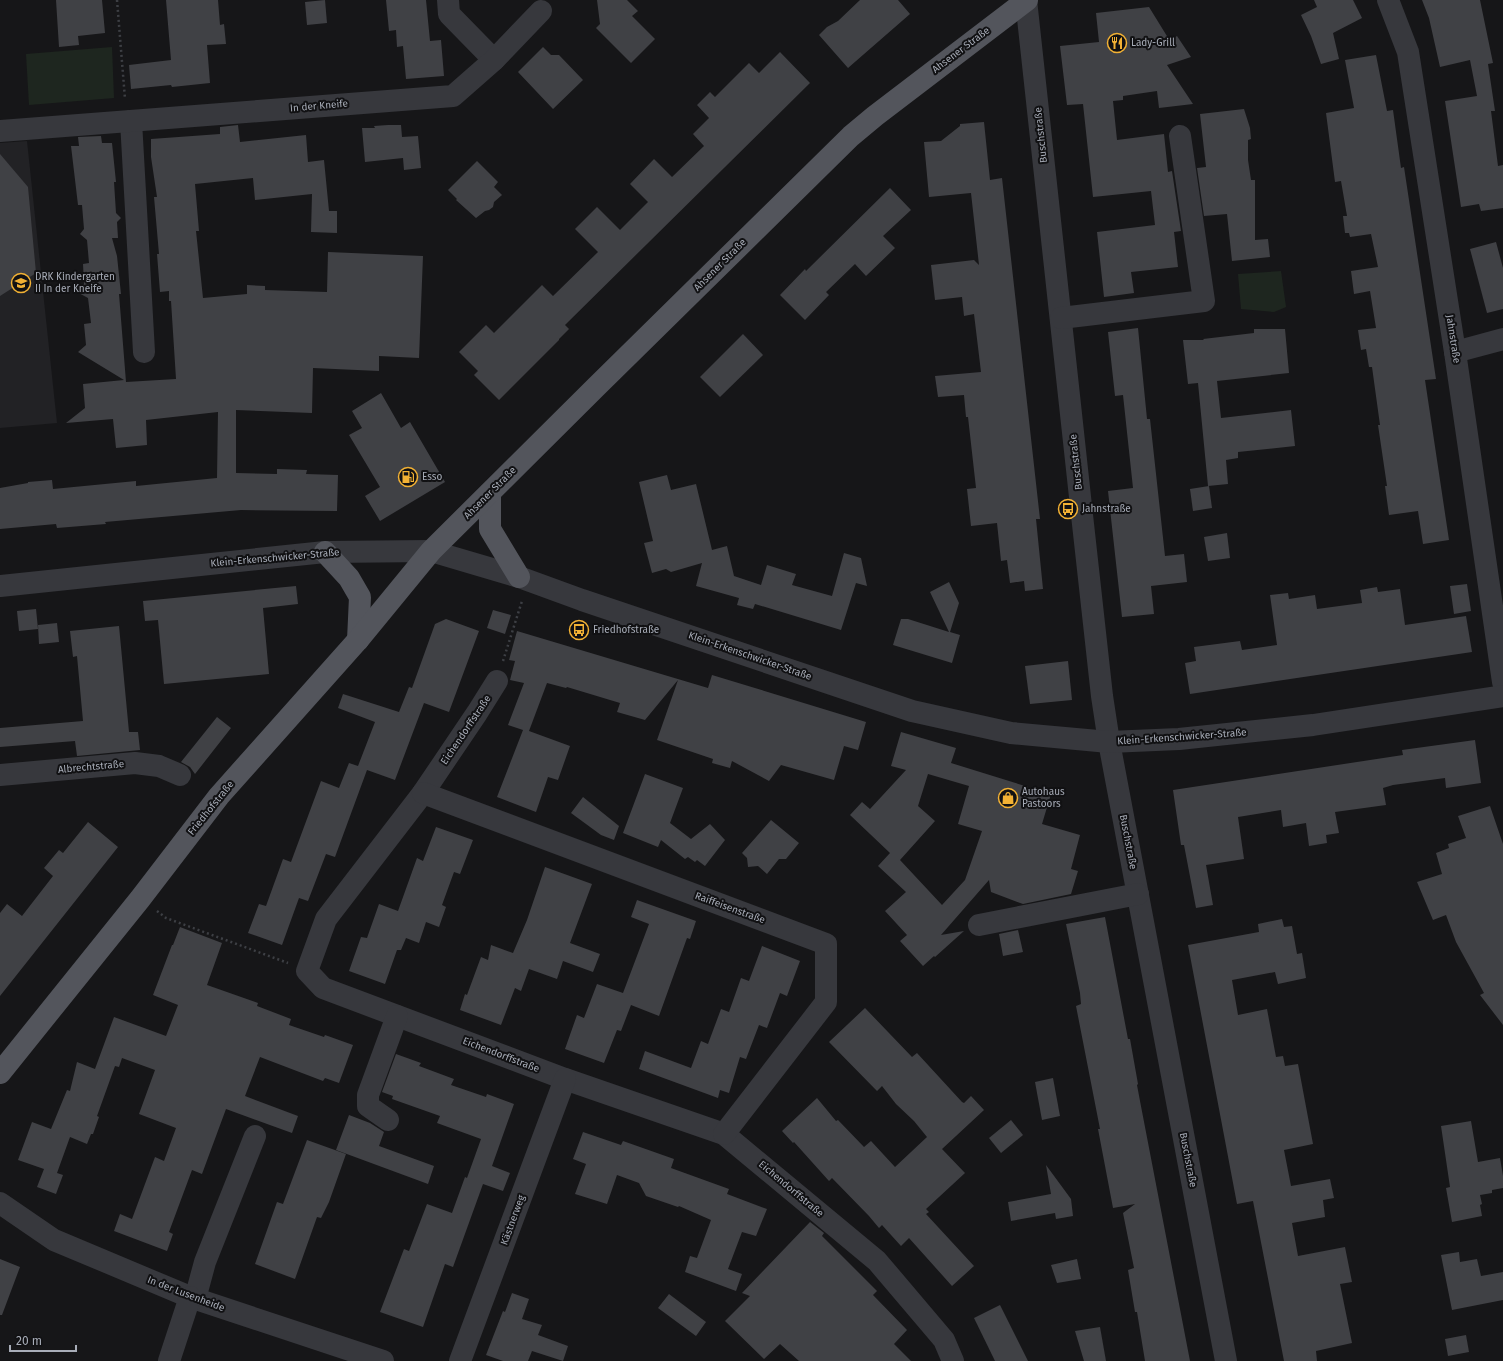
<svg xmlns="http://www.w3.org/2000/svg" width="1503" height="1361" font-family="'Fira Sans',sans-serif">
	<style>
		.built { fill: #222225 }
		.green { fill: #1e261f }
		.building { fill: #404145; fill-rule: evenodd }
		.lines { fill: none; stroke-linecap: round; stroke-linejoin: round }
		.path { stroke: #3d3f44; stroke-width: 2.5; stroke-dasharray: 2 3; stroke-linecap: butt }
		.minor { stroke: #37383d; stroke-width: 22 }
		.major { stroke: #53555c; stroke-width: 22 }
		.labels { text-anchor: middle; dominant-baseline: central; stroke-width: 4; stroke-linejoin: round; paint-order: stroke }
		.poi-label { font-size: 10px; fill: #a8adb8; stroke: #111113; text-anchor: start }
		.street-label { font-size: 10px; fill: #a8adb8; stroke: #111113 }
	</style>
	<rect width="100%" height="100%" fill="#161618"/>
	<polygon class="built" points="27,141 57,423 0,428 0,143"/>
	<g class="green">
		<polygon points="112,47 114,98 29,105 26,54"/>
		<polygon points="1281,271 1286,307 1274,312 1241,309 1238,274"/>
	</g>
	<g class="building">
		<polygon points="56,0 102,0 105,33 78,36 79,45 59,47"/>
		<polygon points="166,0 218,0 220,25 224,24 226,44 207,45 210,83 172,87 171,85 131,89 129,65 171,60"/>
		<polygon points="325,0 327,23 307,25 305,2"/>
		<polygon points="386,0 426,0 430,41 441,40 444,76 406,79 403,46 397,47 396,30 389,31"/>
		<polygon points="597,0 627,0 638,11 632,16 655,39 631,63 596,28 600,24"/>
		<polygon points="860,0 898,0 910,14 848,68 819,35 827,27 838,21"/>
		<polygon points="1314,0 1353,0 1362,18 1333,33 1339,59 1321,64 1311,36 1301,15 1317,7"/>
		<polygon points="1422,0 1480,0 1493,63 1488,64 1495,111 1491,111 1498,166 1503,165 1503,208 1481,211 1479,204 1461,207 1445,101 1477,96 1470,60 1440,67 1429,18"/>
		<polygon points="1149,7 1170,41 1177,36 1191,57 1167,65 1193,104 1159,108 1157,91 1123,96 1123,100 1113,101 1117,140 1164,134 1168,172 1172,171 1181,231 1174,232 1178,267 1131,272 1134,293 1104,297 1097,232 1155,225 1151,191 1093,197 1083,104 1067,105 1060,46 1099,42 1096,13"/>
		<polygon points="543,47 551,55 559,55 583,80 553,109 518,72"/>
		<polygon points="780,52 810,83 565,325 569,329 559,339 559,340 499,400 474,375 478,371 459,352 486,325 494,333 542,285 553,296 598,252 575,229 597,207 620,230 648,202 630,184 654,159 672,177 704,146 693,134 709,118 697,105 710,92 715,97 749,63 759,73"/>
		<polygon points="1376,55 1387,111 1393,110 1401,168 1404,167 1436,379 1425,380 1449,540 1423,544 1418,511 1389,515 1385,486 1387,486 1378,425 1380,425 1372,367 1369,367 1366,349 1361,350 1358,330 1376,328 1370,291 1354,294 1351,271 1378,267 1371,234 1350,237 1349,233 1345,233 1343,216 1347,216 1341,181 1335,182 1326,113 1354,108 1345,60"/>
		<polygon points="1244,109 1250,128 1251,139 1248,140 1248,160 1251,180 1255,180 1255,240 1268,239 1270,257 1232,261 1227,214 1204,216 1197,168 1206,167 1200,114"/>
		<polygon points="984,122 990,180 1002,178 1040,519 1036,519 1043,589 1025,591 1024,581 1010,583 1007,560 1001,561 997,523 971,526 967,489 976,488 968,417 966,417 964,395 938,397 935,376 981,372 974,314 964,316 962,297 935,300 931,265 974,260 979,265 971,193 929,197 924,142 941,141 960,126 960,124"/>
		<polygon points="238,125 240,142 306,135 308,162 324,160 329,211 337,211 337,233 311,232 312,194 255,200 253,178 195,184 199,231 196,231 203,298 247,294 247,285 265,286 265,290 327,292 328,252 423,256 419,358 379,356 379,371 313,368 312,413 236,410 236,473 277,474 277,469 307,470 306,474 338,475 337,511 241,510 105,522 106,524 57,528 56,524 0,529 0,488 28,483 28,482 52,480 53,489 136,481 136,486 217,478 218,412 146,420 147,445 116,448 113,419 66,423 85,408 83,384 124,380 78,352 86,345 84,324 91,323 88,298 75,291 84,284 83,264 89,263 87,240 80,234 84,229 82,205 78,205 71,146 79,146 78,137 101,136 102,143 112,143 116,182 114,182 116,213 121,218 117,222 118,238 112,238 117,256 121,294 119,294 126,382 176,379 171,301 169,301 169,291 160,292 157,254 159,254 154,197 157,197 151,157 151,139 220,134 220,127"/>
		<polygon points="388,125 401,125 402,137 418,136 421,168 404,170 403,158 365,162 362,128 375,128 374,126"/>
		<polygon points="0,154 28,187 36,273 0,296"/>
		<polygon points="477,161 498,182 494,187 502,195 494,202 493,207 489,210 485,211 476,218 456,200 457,199 448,190"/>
		<polygon points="890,188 911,210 883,236 895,248 866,276 855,264 826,292 829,295 805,320 780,295 805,269 806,271"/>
		<polygon points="1496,242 1503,268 1503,309 1487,313 1470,249"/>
		<polygon points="1138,328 1147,419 1150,419 1165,556 1184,554 1187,582 1151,586 1154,614 1122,617 1108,491 1133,488 1123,395 1115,396 1108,332"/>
		<polygon points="1254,329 1285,329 1289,373 1217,381 1221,418 1291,410 1295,446 1238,452 1238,458 1226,460 1228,484 1208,486 1198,383 1188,384 1183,340 1204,340 1203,339 1254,333"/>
		<polygon points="743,334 763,355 720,397 700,377"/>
		<polygon points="381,393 401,428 410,422 445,482 380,521 365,496 380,487 349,435 362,428 352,411"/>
		<polygon points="667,475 671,490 696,484 712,550 727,546 734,576 761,585 767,565 796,574 792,585 832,596 844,553 861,558 867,586 856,583 841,630 755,604 753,609 737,605 739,598 696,586 702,563 671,572 666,569 652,573 644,543 653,541 639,482"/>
		<polygon points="1209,486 1212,508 1193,511 1190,489"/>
		<polygon points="1227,533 1230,558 1208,561 1204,537"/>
		<polygon points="949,582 959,603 950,632 960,635 952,663 893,645 901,619 908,619 949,632 930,592"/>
		<polygon points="1467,584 1471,611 1454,614 1450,586"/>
		<polygon points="296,586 298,604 263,608 269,674 164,684 158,620 145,621 143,601"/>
		<polygon points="1377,587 1378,592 1400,589 1405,625 1466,616 1472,652 1190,694 1185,663 1196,661 1194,647 1240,641 1242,650 1277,645 1270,595 1288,593 1289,599 1315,595 1317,609 1362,603 1360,590"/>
		<polygon points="36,609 38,629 19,631 17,611"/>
		<polygon points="493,610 511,615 505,634 487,628"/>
		<polygon points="446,619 479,631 449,712 424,703 395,780 367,770 335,857 326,854 308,901 299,898 282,945 248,933 259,904 266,906 283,859 291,862 321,781 339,788 349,763 358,766 375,722 338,708 343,694 399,712 409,687 412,688 435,624"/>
		<polygon points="57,623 59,642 39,644 38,625"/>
		<polygon points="119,626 129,732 138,732 140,750 77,756 75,741 0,747 0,728 83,721 77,656 73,657 70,631"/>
		<polygon points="517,631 708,688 712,675 866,722 858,750 844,746 834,780 781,765 769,781 732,761 730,768 712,763 713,759 657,740 678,680 645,720 617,712 620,703 567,687 566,688 547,683 529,731 570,746 558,780 548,777 536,812 497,797 523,730 508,725 524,683 510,680 515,661 509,660"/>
		<polygon points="1068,661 1072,700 1030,704 1025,666"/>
		<polygon points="217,717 231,728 195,774 190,767 181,762"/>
		<path d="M901,732L956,748L951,763L1051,794L1042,824L1080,835L1071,869L1078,871L1071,894L1023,904L991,892L989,880L941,935L964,931L935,957L934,956L923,966L900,941L907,935L885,911L906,892L878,866L890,853L850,815L862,802L870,809L906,770L891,766ZM928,774L969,786L958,824L982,831L965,880L942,905L900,860L935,821L918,806Z"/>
		<polygon points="1475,740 1481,783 1446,788 1445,778 1393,785 1383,788 1386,805 1335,812 1339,833 1326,835 1327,843 1309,846 1306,823 1283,827 1281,810 1238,817 1244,859 1206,865 1213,905 1196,908 1184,845 1181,845 1173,790 1403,755 1402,750"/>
		<polygon points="645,774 683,788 670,823 691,839 710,824 725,840 705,866 697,860 695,862 688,857 685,859 661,840 658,847 623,833"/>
		<polygon points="583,797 619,826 614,840 601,835 571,813"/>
		<polygon points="1490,806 1503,844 1503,1025 1480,995 1484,993 1456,942 1446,915 1433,920 1417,882 1442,874 1436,853 1449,848 1448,844 1466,838 1458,816"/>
		<polygon points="771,820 799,843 786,859 779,859 767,874 758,866 748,867 747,858 742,853"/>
		<polygon points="88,822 118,847 0,996 0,913 7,904 22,916 53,876 44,868 59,850 63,853"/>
		<polygon points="436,827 473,840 460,874 454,872 442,905 446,907 439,927 426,922 419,943 406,938 401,950 397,950 385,984 349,971 361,937 367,938 379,904 398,911 417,858 423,861"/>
		<polygon points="545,867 592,884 570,943 600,954 593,972 563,961 557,979 529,969 521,991 515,988 501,1025 460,1010 465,994 467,995 481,957 488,960 491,945 513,953 527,920"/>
		<polygon points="637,900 696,921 690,939 687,938 659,1016 631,1005 621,1031 617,1030 604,1063 565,1049 577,1015 584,1018 597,984 623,993 649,924 631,917"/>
		<polygon points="1105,917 1128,1039 1130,1039 1138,1084 1137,1085 1140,1101 1190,1361 1145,1361 1137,1312 1135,1312 1128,1270 1134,1268 1123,1213 1135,1204 1113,1208 1098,1129 1100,1129 1076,1006 1081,1004 1080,993 1066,924"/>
		<polygon points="1282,919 1284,927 1292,926 1297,954 1302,953 1306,978 1278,984 1275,972 1232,980 1238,1015 1267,1009 1276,1057 1283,1056 1285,1066 1298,1064 1313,1144 1284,1150 1291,1186 1330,1179 1334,1198 1323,1200 1325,1217 1292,1223 1298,1256 1345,1247 1352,1282 1340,1284 1352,1343 1316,1351 1317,1361 1284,1361 1253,1201 1237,1204 1188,945 1259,932 1258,924"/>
		<polygon points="180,927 222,943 207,985 258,1003 257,1006 291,1019 289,1025 324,1037 325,1035 353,1045 339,1083 325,1078 323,1081 260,1057 245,1096 298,1116 292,1133 226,1109 202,1174 192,1170 169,1232 173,1234 167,1251 114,1231 120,1214 132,1219 155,1157 164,1161 176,1128 139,1114 155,1070 122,1058 119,1067 115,1066 97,1116 99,1117 93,1134 91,1134 87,1144 70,1137 57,1173 63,1175 56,1194 37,1187 44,1169 18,1160 32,1122 51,1129 67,1090 70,1091 77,1062 95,1069 114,1017 166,1036 178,1005 153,995 172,945 173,945"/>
		<polygon points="1018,930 1023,952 1003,956 999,934"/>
		<polygon points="762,946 800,961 787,996 780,993 767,1028 759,1025 746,1059 740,1057 729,1093 720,1090 718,1098 639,1069 645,1051 691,1068 701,1041 708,1044 721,1009 729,1012 741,978 749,981"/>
		<polygon points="865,1008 912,1057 917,1053 962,1102 964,1103 971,1096 984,1110 942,1149 965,1173 926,1209 929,1212 926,1214 974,1266 952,1286 909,1238 901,1246 882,1225 879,1228 869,1216 832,1178 829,1181 794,1142 793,1143 782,1131 817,1098 836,1121 838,1120 864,1147 871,1141 895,1167 927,1137 914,1121 896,1104 882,1086 877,1091 829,1042"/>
		<polygon points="396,1054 421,1063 419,1066 454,1079 451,1085 486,1097 487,1094 514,1104 492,1166 510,1173 503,1191 483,1184 453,1267 445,1264 423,1327 380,1312 404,1249 409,1251 427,1204 452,1213 465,1177 467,1178 481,1139 437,1123 440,1116 392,1099 393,1096 382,1092"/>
		<polygon points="1053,1078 1060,1116 1042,1120 1035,1082"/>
		<polygon points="349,1115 370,1123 384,1132 379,1146 434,1166 428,1184 336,1150"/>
		<polygon points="1011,1120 1023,1135 1001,1153 989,1138"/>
		<polygon points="1471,1121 1478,1162 1500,1158 1503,1176 1503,1188 1492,1190 1492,1193 1480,1195 1482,1204 1480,1205 1482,1216 1452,1222 1446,1188 1450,1187 1441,1126"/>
		<polygon points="583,1132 621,1145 623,1141 674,1159 671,1168 729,1189 727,1194 767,1209 756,1236 742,1232 728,1269 742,1274 736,1291 685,1272 690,1256 697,1258 711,1220 679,1206 678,1207 646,1196 639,1183 617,1175 607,1204 575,1194 586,1164 573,1159"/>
		<polygon points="307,1140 346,1154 329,1202 321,1218 317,1217 295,1279 255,1264 277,1202 283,1204"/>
		<polygon points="1046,1165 1071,1199 1073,1216 1056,1219 1055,1213 1011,1221 1008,1202 1051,1194"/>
		<polygon points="810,1222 824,1233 822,1236 877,1291 873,1295 907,1330 894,1344 911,1361 799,1361 780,1344 764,1359 725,1321 750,1296 742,1293"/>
		<polygon points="1459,1252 1460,1262 1477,1259 1481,1276 1503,1272 1503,1300 1452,1310 1441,1255"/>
		<polygon points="0,1259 20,1267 2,1315 0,1315"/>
		<polygon points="1077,1259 1081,1279 1057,1283 1051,1265"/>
		<polygon points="512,1293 529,1299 522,1319 542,1325 538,1335 568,1346 563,1361 532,1351 528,1361 503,1361 486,1355 503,1311 505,1312"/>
		<polygon points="669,1294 706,1322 696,1336 658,1308"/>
		<polygon points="1000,1305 1028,1361 995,1361 974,1318"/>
		<polygon points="1100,1327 1106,1361 1084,1361 1075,1331"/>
		<polygon points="1466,1335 1469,1352 1448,1356 1445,1339"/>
	</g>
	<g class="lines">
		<g class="path">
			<polyline points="117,0 125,99"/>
			<polyline points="503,661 522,601"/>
			<polyline points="157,911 166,918 288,963"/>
		</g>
		<g class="minor">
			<polyline points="448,0 449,14 494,60"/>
			<polyline points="1026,0 1081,506 1102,696 1109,742 1226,1361"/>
			<polyline points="1388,0 1408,52 1455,352 1503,682"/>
			<polyline points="131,121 144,352"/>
			<polyline points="0,131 453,96 494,60 541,11"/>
			<polyline points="1061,318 1204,301 1180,136"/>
			<polyline points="1455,352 1503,339"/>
			<polyline points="0,586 325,552 431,551 519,577 582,600 912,711 1011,733 1109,742 1179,739 1313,725 1503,696"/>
			<polyline points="497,681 477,713 423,793 326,919 307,971 323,988 565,1079 724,1134 877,1261 944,1340 953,1361"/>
			<polyline points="0,775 135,763 159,766 180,775"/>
			<polyline points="423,793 826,944 826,1002 724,1134"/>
			<polyline points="979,925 1138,894"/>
			<polyline points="388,1120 368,1106 368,1095 397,1016"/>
			<polyline points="0,1203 54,1240 190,1297 383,1361"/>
			<polyline points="195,1299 205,1262 255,1136"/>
			<polyline points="169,1361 190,1297"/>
			<polyline points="460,1361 565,1079"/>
		</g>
		<g class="major">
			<polyline points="490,493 490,529 519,577"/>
			<polyline points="325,552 349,578 360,597 358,640"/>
			<polyline points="0,1073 140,899 219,796 358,640 431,551 597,386 851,136 875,116 1027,0"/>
		</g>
	</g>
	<defs>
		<symbol id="restaurant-ring" viewBox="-11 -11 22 22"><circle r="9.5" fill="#111113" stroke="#f2b134" stroke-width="1.5"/><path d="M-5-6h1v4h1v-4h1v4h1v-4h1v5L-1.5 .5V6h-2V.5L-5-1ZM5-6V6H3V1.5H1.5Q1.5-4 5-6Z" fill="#f2b134"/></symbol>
		<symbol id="school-ring" viewBox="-11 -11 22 22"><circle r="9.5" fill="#111113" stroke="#f2b134" stroke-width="1.5"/><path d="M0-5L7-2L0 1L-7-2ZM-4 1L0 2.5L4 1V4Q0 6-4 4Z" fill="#f2b134"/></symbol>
		<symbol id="fuel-ring" viewBox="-11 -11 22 22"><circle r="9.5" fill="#111113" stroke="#f2b134" stroke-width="1.5"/><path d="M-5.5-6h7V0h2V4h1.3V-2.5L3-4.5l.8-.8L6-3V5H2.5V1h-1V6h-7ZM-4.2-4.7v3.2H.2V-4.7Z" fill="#f2b134"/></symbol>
		<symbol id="bus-ring" viewBox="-11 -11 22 22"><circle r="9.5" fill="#111113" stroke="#f2b134" stroke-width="1.5"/><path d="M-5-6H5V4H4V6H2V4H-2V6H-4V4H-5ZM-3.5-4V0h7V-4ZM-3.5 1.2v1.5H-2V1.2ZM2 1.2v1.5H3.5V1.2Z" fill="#f2b134"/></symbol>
		<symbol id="shop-ring" viewBox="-11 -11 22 22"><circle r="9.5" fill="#111113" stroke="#f2b134" stroke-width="1.5"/><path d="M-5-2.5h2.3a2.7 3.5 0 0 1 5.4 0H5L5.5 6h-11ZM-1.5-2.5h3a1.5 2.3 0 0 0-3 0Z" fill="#f2b134"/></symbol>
	</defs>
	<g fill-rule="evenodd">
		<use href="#restaurant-ring" x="1106" y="32" width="22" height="22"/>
		<use href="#school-ring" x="10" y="272" width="22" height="22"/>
		<use href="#fuel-ring" x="397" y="466" width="22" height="22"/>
		<use href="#bus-ring" x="1057" y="498" width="22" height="22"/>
		<use href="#bus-ring" x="568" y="619" width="22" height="22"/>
		<use href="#shop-ring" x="997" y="787" width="22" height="22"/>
	</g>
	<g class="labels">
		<g class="poi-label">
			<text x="1131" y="43">Lady-Grill</text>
			<text x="35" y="277">DRK Kindergarten<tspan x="35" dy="12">II In der Kneife</tspan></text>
			<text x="422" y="477">Esso</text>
			<text x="1082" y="509">Jahnstraße</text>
			<text x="593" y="630">Friedhofstraße</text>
			<text x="1022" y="792">Autohaus<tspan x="1022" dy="12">Pastoors</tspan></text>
		</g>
		<g class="street-label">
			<text transform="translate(961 50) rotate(-37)">Ahsener Straße</text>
			<text transform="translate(319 106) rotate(-5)">In der Kneife</text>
			<text transform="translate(1041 135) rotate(-96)">Buschstraße</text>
			<text transform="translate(720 265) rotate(-45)">Ahsener Straße</text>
			<text transform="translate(1453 339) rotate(81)">Jahnstraße</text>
			<text transform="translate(1076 462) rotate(-96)">Buschstraße</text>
			<text transform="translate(490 493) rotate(-45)">Ahsener Straße</text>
			<text transform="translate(275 558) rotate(-5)">Klein-Erkenschwicker-Straße</text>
			<text transform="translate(750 656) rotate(19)">Klein-Erkenschwicker-Straße</text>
			<text transform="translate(466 730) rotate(-56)">Eichendorffstraße</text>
			<text transform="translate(1182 737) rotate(-4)">Klein-Erkenschwicker-Straße</text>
			<text transform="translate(91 767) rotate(-5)">Albrechtstraße</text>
			<text transform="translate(211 808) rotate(-51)">Friedhofstraße</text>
			<text transform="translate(1128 842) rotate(79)">Buschstraße</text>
			<text transform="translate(730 908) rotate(20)">Raiffeisenstraße</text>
			<text transform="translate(501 1055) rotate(21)">Eichendorffstraße</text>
			<text transform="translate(1188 1160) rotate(79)">Buschstraße</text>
			<text transform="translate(791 1189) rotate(40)">Eichendorffstraße</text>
			<text transform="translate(513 1220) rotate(-70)">Kästnerweg</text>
			<text transform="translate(186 1294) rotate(21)">In der Lusenheide</text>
		</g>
	</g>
	<path d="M10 1345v6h66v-6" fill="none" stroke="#a8adb8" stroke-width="2"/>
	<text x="16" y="1345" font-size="12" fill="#a8adb8" stroke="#111113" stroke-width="3" paint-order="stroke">20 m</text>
</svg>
